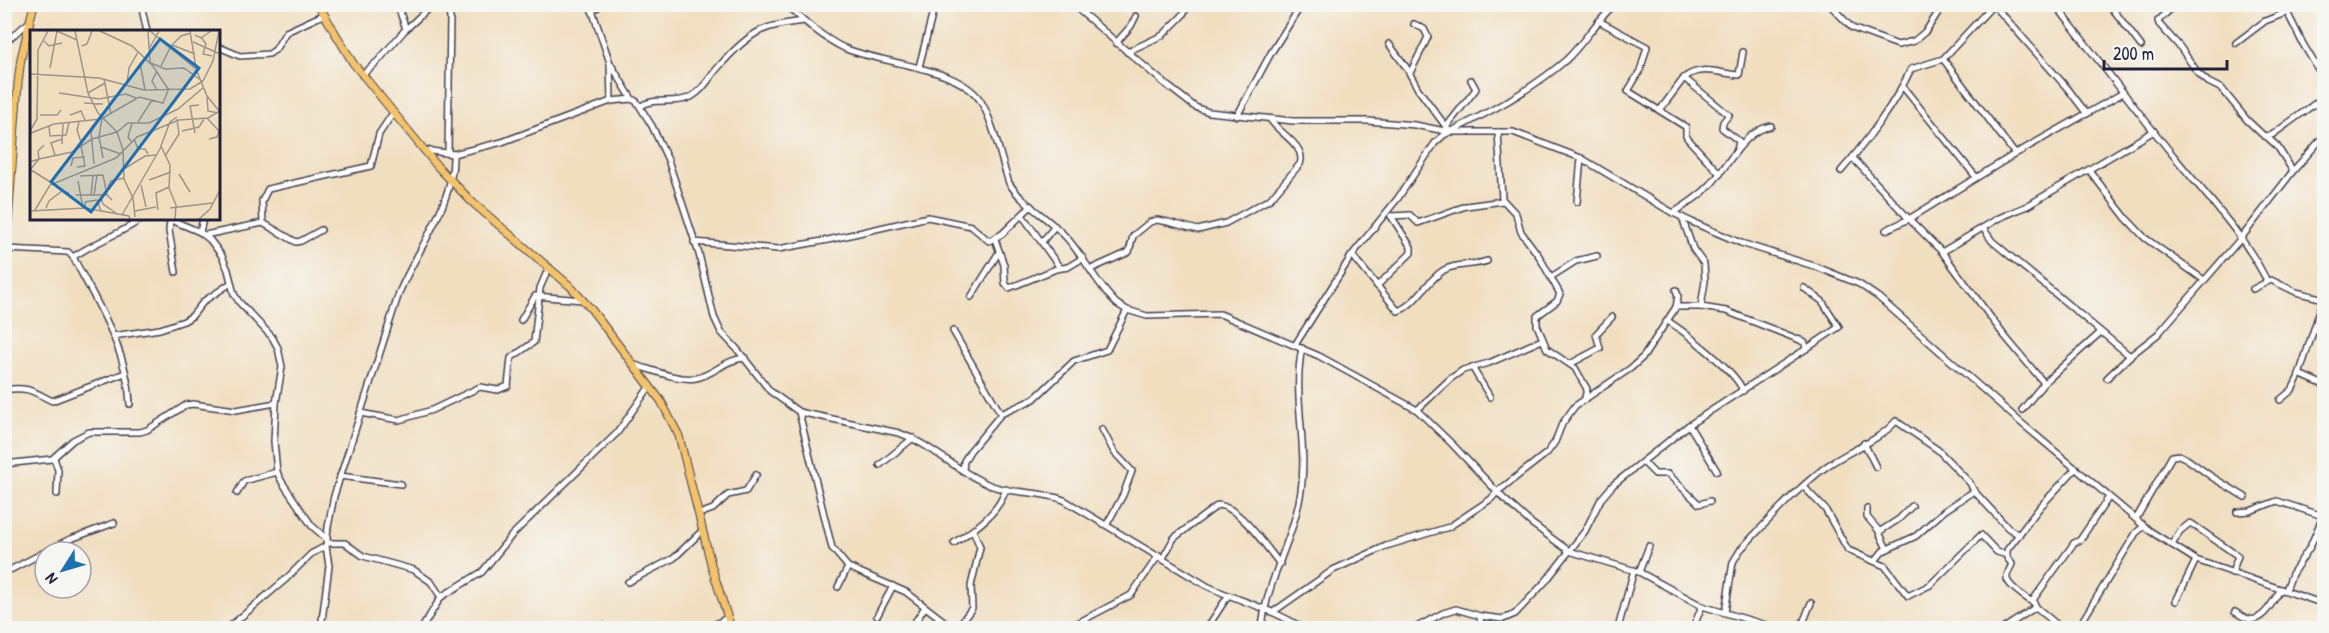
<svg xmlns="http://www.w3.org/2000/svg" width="2329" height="633" font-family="'Patrick Hand',sans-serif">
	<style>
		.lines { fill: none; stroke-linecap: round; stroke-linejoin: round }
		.minor-casing { stroke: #413e4f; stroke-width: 8 }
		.major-casing { stroke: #413e4f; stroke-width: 9 }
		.minor { stroke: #fff; stroke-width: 5 }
		.major { stroke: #f3c26a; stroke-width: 7 }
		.inset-road { fill: none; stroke: #9e938a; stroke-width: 1.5 }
		.view { fill: #1f6fb2; fill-opacity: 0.15; stroke: #1f6fb2; stroke-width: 3 }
		.inset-edge { fill: none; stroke: #22223b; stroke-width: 3 }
	</style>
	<rect width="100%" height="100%" fill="#f6f6f2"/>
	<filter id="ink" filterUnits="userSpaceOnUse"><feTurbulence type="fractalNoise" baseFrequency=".0167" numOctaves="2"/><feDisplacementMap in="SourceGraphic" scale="12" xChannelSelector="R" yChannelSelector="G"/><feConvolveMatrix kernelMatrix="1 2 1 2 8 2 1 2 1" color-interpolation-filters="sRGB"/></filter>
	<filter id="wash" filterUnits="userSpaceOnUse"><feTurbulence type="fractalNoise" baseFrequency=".008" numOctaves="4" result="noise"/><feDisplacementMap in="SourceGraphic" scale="24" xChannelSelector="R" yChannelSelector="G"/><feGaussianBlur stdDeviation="1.35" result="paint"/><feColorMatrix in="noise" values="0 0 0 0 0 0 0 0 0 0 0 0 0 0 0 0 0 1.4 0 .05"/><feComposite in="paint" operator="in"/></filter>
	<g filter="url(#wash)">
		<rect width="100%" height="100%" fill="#f1debf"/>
	</g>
	<g filter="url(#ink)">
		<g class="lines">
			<defs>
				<g id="minor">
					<polyline points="141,4 147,32"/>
					<polyline points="397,4 406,29"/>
					<polyline points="590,4 610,63 632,99"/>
					<path d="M785,4C803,20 823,38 844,48C881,64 957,66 980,100C993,120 1001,160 1009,183C1023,205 1049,218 1066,237C1085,258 1097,285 1117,304L1127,310L1147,316L1220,314L1319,356L1417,410L1452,444L1503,498L1531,523L1569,551L1639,572L1702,606L1776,628"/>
					<polyline points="1072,4 1164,83 1195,107 1209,112 1293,121 1368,121 1415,125 1450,132 1513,132 1581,158 1673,213 1692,222 1741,243 1817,267 1859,284 1878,297 2019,421 2150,531 2196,560 2324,604"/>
					<polyline points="1829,4 1852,28 1898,45 1914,41 1926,31 1939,11"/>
					<path d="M2055,4C2095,56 2135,109 2177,160C2209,199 2244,235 2267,281"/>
					<polyline points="2109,4 2141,46"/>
					<polyline points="2176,4 2158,21 2159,24 2180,47 2198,73 2208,82 2222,89 2247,120 2264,136 2272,135 2324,97"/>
					<polyline points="2283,4 2303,44 2324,79"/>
					<polyline points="1994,5 2068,89 2087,114"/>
					<polyline points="592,11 603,4"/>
					<polyline points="1599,21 1647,47 1640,71 1628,91 1686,127 1686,136 1688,139 1720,174"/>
					<polyline points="4,43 28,23"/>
					<polyline points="1116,43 1131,26 1136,16"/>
					<polyline points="2236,43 2265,21 2288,12"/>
					<polyline points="1389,44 1406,67 1418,89 1450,132"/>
					<polyline points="219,47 240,56 269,54 275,50 286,32 323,15"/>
					<polyline points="1127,52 1163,35 1182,16 1189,4"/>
					<polyline points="1943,59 2015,154"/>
					<polyline points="610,63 611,101"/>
					<polyline points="919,67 935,4"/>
					<polyline points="1410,73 1428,37 1424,29 1414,24"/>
					<polyline points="362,75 378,61 404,31 433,4"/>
					<polyline points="1903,87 1976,177"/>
					<path d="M641,106C653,97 675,105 691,97C703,90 708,80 716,70C728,56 746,37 762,30C775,24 790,23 804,21"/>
					<polyline points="1660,110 1684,78"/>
					<polyline points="1237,116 1271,53 1302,4"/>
					<polyline points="1446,127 1476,89 1471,80"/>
					<polyline points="1498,132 1502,199 1516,214 1521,232 1539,256 1560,294 1557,301 1537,316 1537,325 1547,349 1575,368 1587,389 1585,397"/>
					<polyline points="2267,137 2277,146 2293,171"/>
					<path d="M424,150L453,154L474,149L502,142L611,101L632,99L637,102L652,126L668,160L699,254L714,317L721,332L737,349L770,391L799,412L899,433C930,444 953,468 983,482C1008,495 1038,490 1064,500L1207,586C1238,601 1274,609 1302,628"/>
					<path d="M1737,150L1739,141L1722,128L1723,122L1729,115L1684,78C1700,64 1721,74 1739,75L1743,52"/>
					<polyline points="448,153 450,18 448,4"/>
					<polyline points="1853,158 1909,219 1942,252 2003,334 2044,383"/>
					<polyline points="2089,170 2126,218 2145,238 2204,280"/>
					<path d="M1841,171C1866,143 1895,103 1911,69L1943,59L1994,4"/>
					<polyline points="1577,202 1581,158"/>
					<path d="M1673,213C1686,205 1701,195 1711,184C1729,165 1743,131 1771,126"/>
					<polyline points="1022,215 1060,268"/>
					<polyline points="1391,216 1410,215 1418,223 1466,206 1503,201"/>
					<polyline points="1682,217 1693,249 1704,264 1705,281 1701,307"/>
					<polyline points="169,219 200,232 210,240 222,256 228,270 234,294 239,302 272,337 278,348 282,367 276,403 274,441 277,472 282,482 312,526 327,539"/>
					<polyline points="170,220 169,231 176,272"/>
					<polyline points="263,223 262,201 268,189 371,166 379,134 393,113"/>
					<polyline points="1983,228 1992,241 2130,356"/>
					<polyline points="1886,230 1909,219 2015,154 2123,93"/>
					<polyline points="200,232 203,219"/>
					<polyline points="205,235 263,223 296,242 301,241 321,230"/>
					<polyline points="995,239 1004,265 1005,283 1009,288 1056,269 1068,267 1083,258"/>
					<polyline points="694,242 778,249 828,240 928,217 971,226 989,241 1002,234 1031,206"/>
					<polyline points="1042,242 1055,226"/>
					<path d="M6,249L68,252L73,257C97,303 128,351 130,404"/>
					<polyline points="1942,252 1999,218 2027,206 2154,131"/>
					<path d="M1352,255L1398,311C1417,304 1427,280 1444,270C1456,263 1474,266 1487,261"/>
					<path d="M73,257C95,242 120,234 142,219"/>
					<path d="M1091,269L1129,252L1133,236L1150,222L1157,220L1168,222L1198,230L1226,223L1270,199L1300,164C1307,146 1278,133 1270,119"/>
					<polyline points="1551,277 1576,261 1597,256"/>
					<polyline points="1377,286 1411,253 1411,247 1391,216"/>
					<polyline points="1804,288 1822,301 1839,327 1806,349"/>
					<polyline points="2253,289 2271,280 2296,292 2324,299"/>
					<polyline points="971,297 999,252"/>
					<polyline points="521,320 535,296 583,300"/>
					<path d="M1668,321C1686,333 1737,372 1743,391"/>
					<polyline points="953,331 1001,414"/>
					<polyline points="113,336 160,329 184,321 192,316 204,301 231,283"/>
					<path d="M1295,345L1352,255L1398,198L1435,143L1444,135C1487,113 1529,92 1566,60C1584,43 1596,21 1615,4"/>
					<polyline points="1570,364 1600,348 1596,334 1612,317"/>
					<path d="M635,365C653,370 678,381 696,378C714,375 725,359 745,358"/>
					<polyline points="1472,367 1490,397"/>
					<polyline points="2299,374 2324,385"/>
					<polyline points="2107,378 2130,356 2158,334 2242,237 2293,171 2324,136"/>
					<path d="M4,390C27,386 33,391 52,401L125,373"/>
					<polyline points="2280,400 2292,390 2298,378 2324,298"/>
					<polyline points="1417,410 1450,379 1463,370 1489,363 1542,340"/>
					<polyline points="2022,410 2044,383 2101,332"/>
					<polyline points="799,412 832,548 848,567 906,592 953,628"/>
					<polyline points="360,413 399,420 432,410 480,387 498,390 508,386 511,358 534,342 540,288 549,267"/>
					<polyline points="1689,425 1717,471"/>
					<polyline points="1102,429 1114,452 1132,471 1123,495 1107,524"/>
					<polyline points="1864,443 1876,467"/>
					<polyline points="54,458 58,470 57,494"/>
					<polyline points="1643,462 1655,474 1668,474 1699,504 1710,501"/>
					<polyline points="4,464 52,459 73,440 89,432 140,432 147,430 186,405 193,404 236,410 276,403"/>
					<polyline points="880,465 913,438"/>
					<polyline points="963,470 964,461 970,451 1001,414 1034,399 1074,361 1107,350 1127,310"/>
					<polyline points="340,476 401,484"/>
					<polyline points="1803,486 1825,509 1848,550 1885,566 1908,596 1930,585 1981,535 1997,552 2007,555"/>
					<polyline points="237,493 244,481 277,472"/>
					<polyline points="1867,509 1867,517 1880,532"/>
					<polyline points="2237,512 2250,511 2277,501 2323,516"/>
					<polyline points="699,514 713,509 728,495 746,491 756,475"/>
					<polyline points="2136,519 2172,456 2179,455 2187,459 2212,477 2245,497"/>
					<polyline points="327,543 345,543 363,556 414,570 431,582 441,597"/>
					<path d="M954,543C976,528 998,514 1006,489"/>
					<polyline points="2172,545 2180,531 2190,523 2192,524 2238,556 2232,573"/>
					<polyline points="1887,549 1879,532 1899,519 1912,506"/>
					<path d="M1163,558L1174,538L1218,505C1240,507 1266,547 1280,564"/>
					<polyline points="1875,561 1883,551 1916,536 1944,511 1974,491 2008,528 2019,535"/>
					<polyline points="4,571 12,569 68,540 114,523"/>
					<polyline points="1639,572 1649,546"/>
					<polyline points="628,582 674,558 702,531"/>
					<polyline points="838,587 848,567"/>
					<polyline points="2286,590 2292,574 2310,547 2324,514"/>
					<polyline points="2176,601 2196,560"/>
					<path d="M2034,603C2026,598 2010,588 2007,579C2006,574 2010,569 2012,564L2007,558V550L2040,507L2076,468"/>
					<polyline points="1273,612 1333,570 1386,546 1449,527 1491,499 1497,492 1547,453 1555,442 1562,424 1575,406 1631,368 1644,356 1676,307 1678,296 1676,290"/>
					<path d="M1725,612L1733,562L1741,549C1768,521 1795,490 1827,466C1849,450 1878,442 1896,421L1938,450L1970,483L1974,491"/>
					<path d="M2235,612C2239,614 2244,618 2249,619C2263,623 2275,598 2281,589"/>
					<polyline points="877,616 893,586"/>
					<polyline points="1480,616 1481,628"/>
					<polyline points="603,626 604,628"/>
					<polyline points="228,628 286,579 311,554 326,546"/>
					<path d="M321,628L329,566L326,546L328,527L334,496L399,293C417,249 455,203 453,154"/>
					<polyline points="422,628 441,597 482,572 512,535 617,433 650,386"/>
					<polyline points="708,628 727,618"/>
					<polyline points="911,628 925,607"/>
					<polyline points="957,628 972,608 971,586 980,547 973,530"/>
					<polyline points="1068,628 1131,595 1159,555"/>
					<polyline points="1207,628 1228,596"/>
					<path d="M1262,628C1266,581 1294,539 1301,491C1308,444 1292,395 1302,348"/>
					<polyline points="1415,628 1443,613 1456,609 1480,616 1503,619 1515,614 1546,581 1585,531 1601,499 1613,485 1689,425 1806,349 1805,343 1800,340 1726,311 1701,307 1676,307"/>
					<polyline points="1618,628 1634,570"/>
					<polyline points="1693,628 1702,606"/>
					<polyline points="1801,628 1811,603"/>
					<polyline points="2004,628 2036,607"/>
					<polyline points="2061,628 2036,607 2033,600 2074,543 2080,540 2109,497"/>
					<polyline points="2078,628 2136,533 2144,526"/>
				</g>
				<g id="major">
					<polyline points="318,4 353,63 438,167 472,202 570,286 591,309 661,401 679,436 712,568 731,628"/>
					<polyline points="4,278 18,83 21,58 34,4"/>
				</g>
			</defs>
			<use href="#minor" class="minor-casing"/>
			<use href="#major" class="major-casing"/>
			<use href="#minor" class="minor"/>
			<use href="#major" class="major"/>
		</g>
	</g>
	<g transform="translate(30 30)">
		<rect width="190" height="190" fill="#f1debf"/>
		<path class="inset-road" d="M27,1L47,10M45,1L58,63L68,83L87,102M70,1L102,16L123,36L138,59M118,1L120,33M120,1L166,39L177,66L190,82M160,1L166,38M165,5L171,8L181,1M172,8L176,14L173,24L182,26M14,11L19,16L32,13M163,12L190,24M142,15L165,24M52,16L57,14L62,1M141,16L151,6L161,3M119,19L129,1M110,33L115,60M121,33L135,39L154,38L172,51M131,36L141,16M20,38L27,1M127,41L122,51L127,60M0,44L69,48L114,60L160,59L173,51M74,49L81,84M173,51L183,31L189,1M97,54L99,38L108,22M29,63L69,69L96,64L106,68M58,63L75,53M177,66L178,81L188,83M54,73L73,74M10,85H27L31,80M40,85L51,81L55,90M72,88L69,107L73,128M177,88L189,101L187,107L179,109M49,92L47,100L52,115M108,92L122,70M19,96L20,106L36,105L39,93M0,101L7,89L8,20L18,1M152,101L169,97L174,89M87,102L93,120L94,149L103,168L105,187M1,103L24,94L71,89L109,67L133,73L139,58M165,103L160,76L169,75M104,109L108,119H115L118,124M101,111L98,107L102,93M32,114L33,94M71,117L91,124M25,125L21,113L32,109M135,126L149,104L147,89M0,132L9,129L8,121L14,115M64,134L61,102L68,91M41,136L43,128L55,127M47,137L55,136L51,116M94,139L115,126L126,125M0,140L9,129L42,122L62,109L87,102L98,93H119L148,79L174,57M1,140L22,153M149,144L160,162M73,145L77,165M50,146L73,145M119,150L141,142M48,151L53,178M111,155L116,177M78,157L81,151L94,148M46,165H77L82,170M61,165L63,146M64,165L67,145M71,168L73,174L86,183M16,178L19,171L32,161L39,163M55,178V172L67,170L71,181M140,178L183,173M5,180L20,155L86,128L107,107L149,90L178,88L190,81M128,180L126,163L139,157M0,181L55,178L99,186L100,190M105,181L126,177M92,185L131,117M145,190L146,175L139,158L140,135L131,116L140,92L147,87M168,190L180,179L190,160"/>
		<path class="view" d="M130,9L169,38L61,182L21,152Z"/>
		<rect width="190" height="190" class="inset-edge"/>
	</g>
	<rect width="2329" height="633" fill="none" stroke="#f6f6f2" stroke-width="24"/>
	<g transform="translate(63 570) rotate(233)"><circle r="28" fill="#f6f6f2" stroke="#a1a1a9" stroke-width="1.5"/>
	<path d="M0-4.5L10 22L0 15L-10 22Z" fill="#1f6fb2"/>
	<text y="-9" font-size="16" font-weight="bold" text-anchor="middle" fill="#22223b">N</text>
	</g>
	<path d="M2104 60v9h123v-9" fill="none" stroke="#22223b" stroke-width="3"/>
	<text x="2113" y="60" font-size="18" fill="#22223b" stroke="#f6f6f2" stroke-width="4.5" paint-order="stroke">200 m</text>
</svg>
